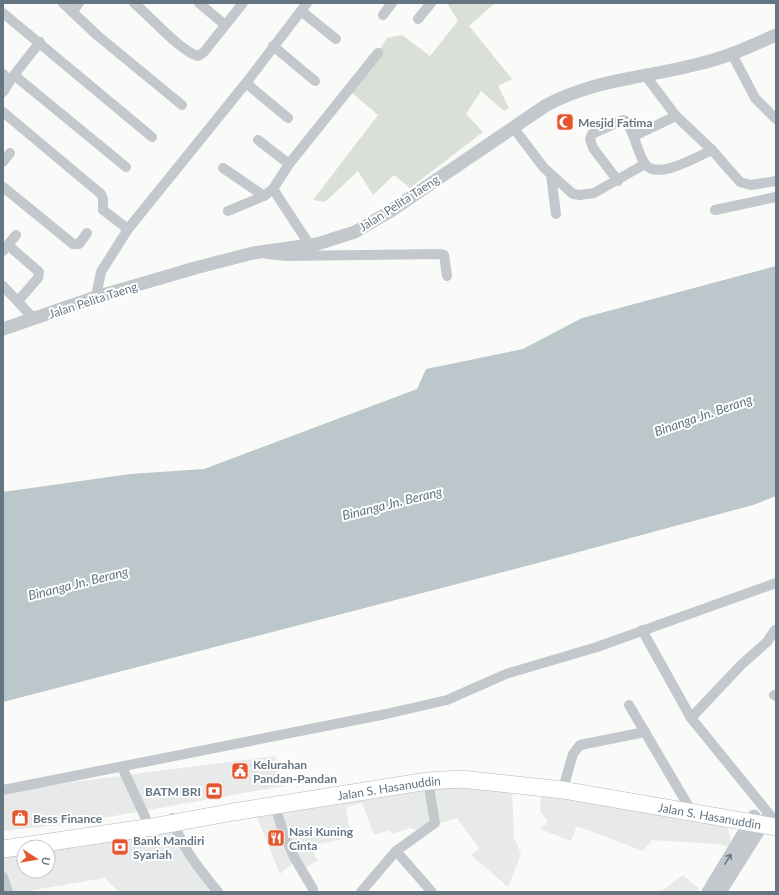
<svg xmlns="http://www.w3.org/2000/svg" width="779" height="895" font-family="Lato,sans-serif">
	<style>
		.built { fill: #e8e9e9 }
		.green { fill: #dadfd7 }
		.water { fill: #bbc7cb }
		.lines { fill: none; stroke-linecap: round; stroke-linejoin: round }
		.trunk-casing { stroke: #b4b9bd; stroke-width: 18 }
		.minor { stroke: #c3c8cc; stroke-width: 10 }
		.tertiary { stroke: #c3c8cc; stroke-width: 13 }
		.trunk { stroke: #fff; stroke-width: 17 }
		.oneway { stroke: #6a7a87 }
		.labels { text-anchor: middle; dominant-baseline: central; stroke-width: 4; stroke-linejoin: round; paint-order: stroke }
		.poi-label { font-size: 12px; font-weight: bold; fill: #657683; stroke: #fff; text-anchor: start }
		.street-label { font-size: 12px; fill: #657683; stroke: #fff }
		.water-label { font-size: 13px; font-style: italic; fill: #60757c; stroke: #fff }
	</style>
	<rect width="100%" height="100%" fill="#fafaf8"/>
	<g class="built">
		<polygon points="275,756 283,786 75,823 3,831 3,791"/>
		<polygon points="456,785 512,791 514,837 521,854 508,887 471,855 479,848 457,818 417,830 410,828 392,834 389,830 374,835 362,803 346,807 351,837 314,845 315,856 319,860 301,870 294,862 280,874 256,815"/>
		<polygon points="541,796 726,818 732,848 718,844 652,840 643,851 577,826 571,841 540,829 548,821 540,811"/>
		<polygon points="174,825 215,892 119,892 105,878 22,892 3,892 3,853 24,850 24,871 48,871 48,847"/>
		<polygon points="683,875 697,887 699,892 660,892"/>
	</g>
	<polygon class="green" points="447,3 495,3 469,26 512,79 498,86 509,108 504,111 481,91 466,114 483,132 410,188 394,175 373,195 358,171 325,202 313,200 378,115 352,93 387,38 402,35 430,56 458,21"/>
	<polygon class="water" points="776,266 776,496 753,505 534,564 3,702 3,492 130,474 204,469 417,389 426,369 523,349 582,318"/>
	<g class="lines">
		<defs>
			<g id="trunk">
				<path id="s1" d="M3,849L152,827L233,812L428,781L461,779L563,790L776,827"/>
			</g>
		</defs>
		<use href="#trunk" class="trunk-casing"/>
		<g class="minor">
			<polyline points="63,3 98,36 182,105"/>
			<path d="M134,3C150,16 180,51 198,56L204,52L243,3"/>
			<polyline points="199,3 225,25"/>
			<polyline points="301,11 336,39"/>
			<polyline points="72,12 79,3"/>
			<polyline points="3,13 152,137"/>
			<polyline points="383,15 392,3"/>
			<polyline points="418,19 431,3"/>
			<polyline points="40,42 14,75 126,167"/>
			<polyline points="273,46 315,81"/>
			<polyline points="732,54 755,98 776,119"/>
			<polyline points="3,74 10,81 3,92"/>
			<polyline points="645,75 676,116 712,150 740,182 751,185 776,181"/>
			<polyline points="246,83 288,118"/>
			<polyline points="3,112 101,194 103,199 103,210 128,229"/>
			<polyline points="513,127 544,168 573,194 580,195 594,193 645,164"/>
			<polyline points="634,136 676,116"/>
			<polyline points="258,140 289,164"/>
			<polyline points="3,162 10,153"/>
			<polyline points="223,168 264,196"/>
			<polyline points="551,175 556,214"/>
			<path d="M618,181L593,148L590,139L592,134L623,120L626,121C635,134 637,152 645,164C657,181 698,156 712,150"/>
			<polyline points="3,187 73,244 79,244 87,233"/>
			<polyline points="715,210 776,197"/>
			<polyline points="228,211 264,196 273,189"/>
			<polyline points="309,244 273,189 289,164 378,53"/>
			<polyline points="8,245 39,272 38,278 18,301"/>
			<polyline points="3,251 16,235"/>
			<polyline points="267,254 286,256 440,254 444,255 447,276"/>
			<polyline points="3,286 34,319"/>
			<polyline points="96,297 101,272 128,229 246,83 307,3"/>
			<polyline points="642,630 691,718 774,820"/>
			<polyline points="774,695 776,696"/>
			<polyline points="629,705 689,807"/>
			<polyline points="691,718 741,665 767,642 775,630"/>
			<polyline points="122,767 146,819"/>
			<polyline points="564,785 573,754 580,745 645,732"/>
			<polyline points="3,790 386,714 447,700 506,674 597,647 776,583"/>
			<polyline points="274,802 283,832 294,857 313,889"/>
			<path d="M173,818C179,845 201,871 218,892"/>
			<polyline points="396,851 435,823 428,781"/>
			<polyline points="3,877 8,892"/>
			<polyline points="361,892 396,851 432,892"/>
		</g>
		<g class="tertiary">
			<path d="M3,329L96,297L195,268L253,253L317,244L355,232L389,212L545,106C591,80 643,78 694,65C723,59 749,47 776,35"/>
			<polyline points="708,892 754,816"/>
			<polyline points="720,892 766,819"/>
		</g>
		<use href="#trunk" class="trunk"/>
	</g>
	<defs><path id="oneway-shaft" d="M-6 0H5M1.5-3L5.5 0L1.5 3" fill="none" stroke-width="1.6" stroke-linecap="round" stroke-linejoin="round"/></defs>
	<use class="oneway" href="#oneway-shaft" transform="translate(728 859) rotate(-59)"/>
	<defs>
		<symbol id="mosque-square" viewBox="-11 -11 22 22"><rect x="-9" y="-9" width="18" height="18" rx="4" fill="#e4572e" stroke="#fff"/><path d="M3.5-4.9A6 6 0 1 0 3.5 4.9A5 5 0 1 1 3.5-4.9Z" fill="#fff"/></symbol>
		<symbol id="civic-square" viewBox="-11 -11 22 22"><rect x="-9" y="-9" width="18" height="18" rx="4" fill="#e4572e" stroke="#fff"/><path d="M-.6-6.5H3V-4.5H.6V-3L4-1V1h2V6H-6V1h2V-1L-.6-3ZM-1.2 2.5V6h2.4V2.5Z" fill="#fff"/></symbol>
		<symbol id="bank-square" viewBox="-11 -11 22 22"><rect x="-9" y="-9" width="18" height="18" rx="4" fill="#e4572e" stroke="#fff"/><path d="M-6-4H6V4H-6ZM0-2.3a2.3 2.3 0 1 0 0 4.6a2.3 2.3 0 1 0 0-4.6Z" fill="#fff"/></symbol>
		<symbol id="shop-square" viewBox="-11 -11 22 22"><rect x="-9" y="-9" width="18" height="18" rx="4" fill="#e4572e" stroke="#fff"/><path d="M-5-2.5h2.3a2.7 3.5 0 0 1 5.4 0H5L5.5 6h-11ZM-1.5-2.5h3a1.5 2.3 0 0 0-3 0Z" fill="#fff"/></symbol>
		<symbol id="restaurant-square" viewBox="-11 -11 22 22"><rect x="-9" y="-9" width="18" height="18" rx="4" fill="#e4572e" stroke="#fff"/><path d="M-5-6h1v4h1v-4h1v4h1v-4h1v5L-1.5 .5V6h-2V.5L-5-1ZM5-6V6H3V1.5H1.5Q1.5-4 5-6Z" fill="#fff"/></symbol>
	</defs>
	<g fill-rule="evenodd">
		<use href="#mosque-square" x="555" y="112" width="20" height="20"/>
		<use href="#civic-square" x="230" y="761" width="20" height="20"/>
		<use href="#bank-square" x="204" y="781" width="20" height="20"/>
		<use href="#shop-square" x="10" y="808" width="20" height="20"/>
		<use href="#restaurant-square" x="266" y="828" width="20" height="20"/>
		<use href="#bank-square" x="110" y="837" width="20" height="20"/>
	</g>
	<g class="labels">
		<g class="poi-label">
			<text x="578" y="122">Mesjid Fatima</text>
			<text x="253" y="764">Kelurahan<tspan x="253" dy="14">Pandan-Pandan</tspan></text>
			<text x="201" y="791" text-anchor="end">BATM BRI</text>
			<text x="33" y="818">Bess Finance</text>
			<text x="289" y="831">Nasi Kuning<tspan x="289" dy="14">Cinta</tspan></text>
			<text x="133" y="840">Bank Mandiri<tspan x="133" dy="14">Syariah</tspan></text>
		</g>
		<g class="street-label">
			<text transform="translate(399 203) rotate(-33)">Jalan Pelita Taeng</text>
			<text transform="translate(93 300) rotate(-18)">Jalan Pelita Taeng</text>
			<text stroke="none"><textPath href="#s1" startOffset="391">Jalan S. Hasanuddin</textPath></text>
			<text stroke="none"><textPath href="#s1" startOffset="715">Jalan S. Hasanuddin</textPath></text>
		</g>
		<g class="water-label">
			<text transform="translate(703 415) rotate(-19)">Binanga Jn. Berang</text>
			<text transform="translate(392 503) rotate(-14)">Binanga Jn. Berang</text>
			<text transform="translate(78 583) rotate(-14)">Binanga Jn. Berang</text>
		</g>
	</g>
	<rect width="779" height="895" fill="none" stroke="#657683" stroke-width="8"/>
	<g transform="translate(36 859) rotate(102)"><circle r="19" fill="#ffffff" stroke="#c1c8cd"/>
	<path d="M0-3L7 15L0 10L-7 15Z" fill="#e4572e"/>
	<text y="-6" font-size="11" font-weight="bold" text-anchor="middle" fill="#657683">U</text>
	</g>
</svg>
